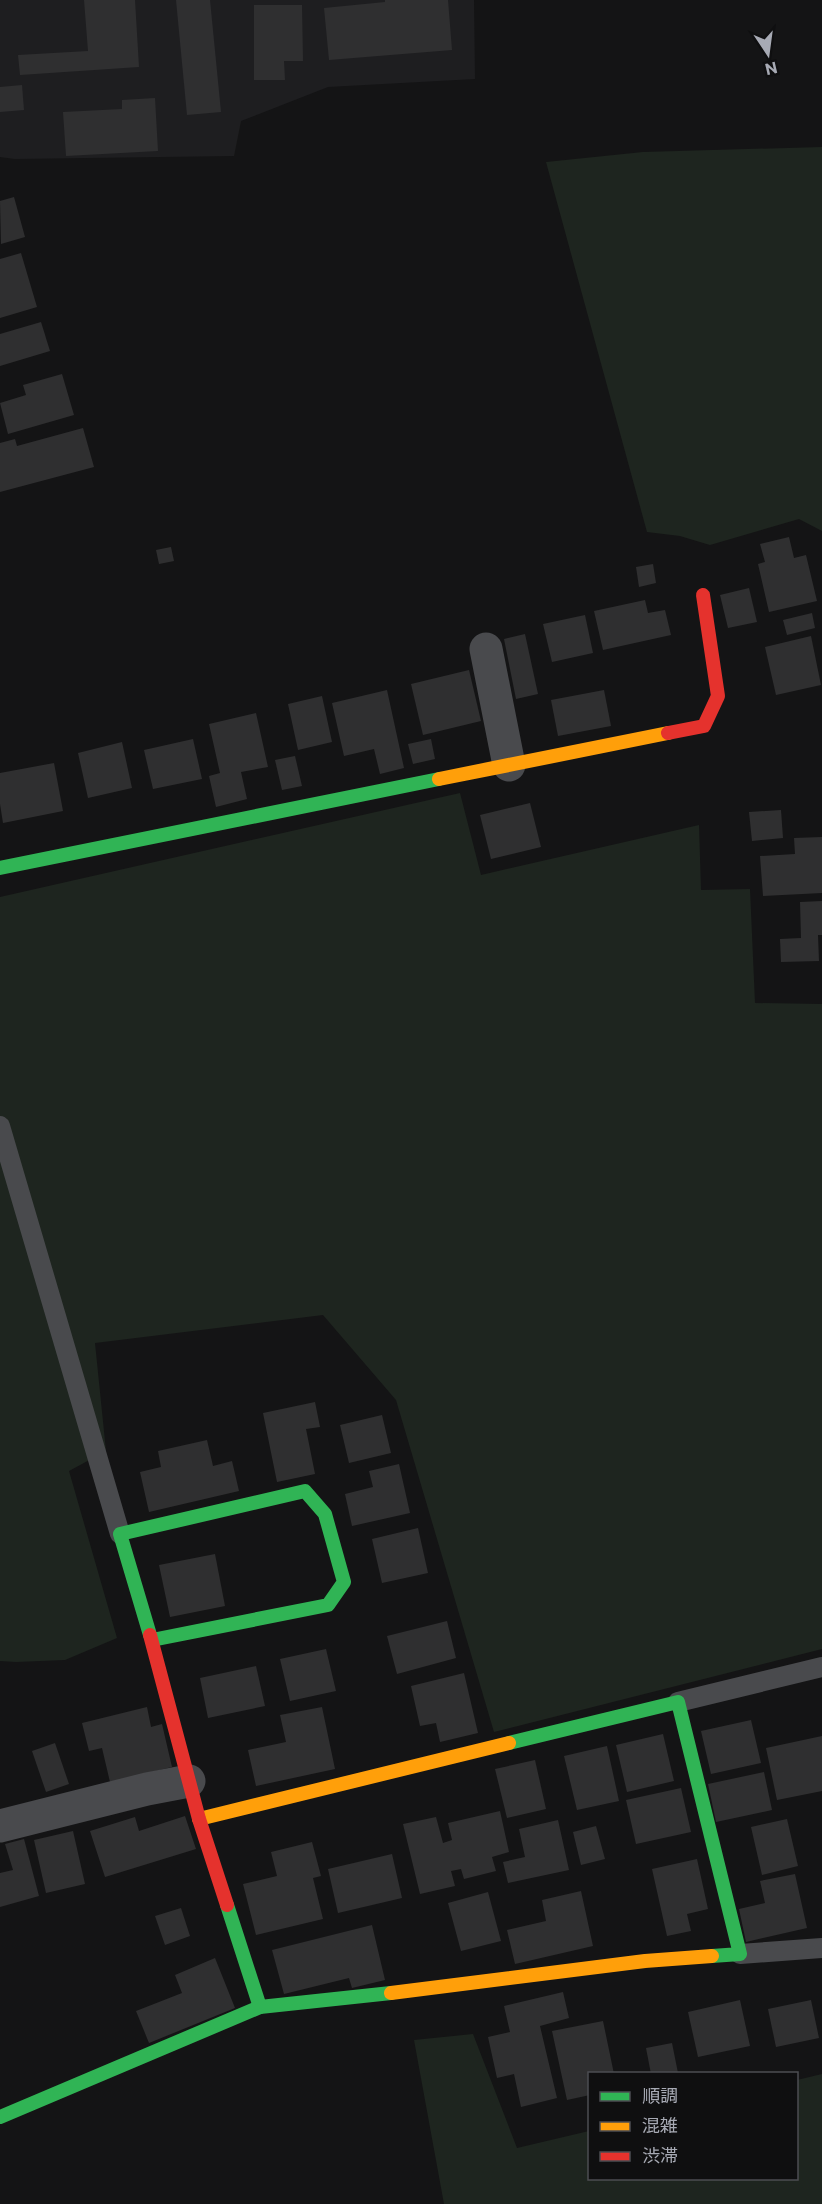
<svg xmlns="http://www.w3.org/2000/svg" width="822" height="2204" font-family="Commissioner,'Noto Sans JP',sans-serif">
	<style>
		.built { fill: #1e1e20 }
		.green { fill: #1e251f }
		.building { fill: #2f2f30 }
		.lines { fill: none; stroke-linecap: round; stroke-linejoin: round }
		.lane { stroke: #494a4d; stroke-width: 20 }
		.street { stroke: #494a4d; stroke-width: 33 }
		.fast { stroke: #30b455; stroke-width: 14 }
		.slow { stroke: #ff9f0a; stroke-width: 14 }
		.jam { stroke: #e5322d; stroke-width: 14 }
	</style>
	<rect width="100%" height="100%" fill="#141415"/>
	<polygon class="built" points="0,0 474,0 475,79 328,87 241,121 234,156 15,159 0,157"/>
	<g class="green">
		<polygon points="822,147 822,531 799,519 710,545 680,536 647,532 546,162 643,152"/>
		<polygon points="460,793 481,875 699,825 701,890 750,889 755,1003 822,1004 822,1649 494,1732 396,1400 323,1315 95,1343 106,1451 69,1471 117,1638 65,1660 16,1662 0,1661 0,897"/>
		<polygon points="473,2034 517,2148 589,2131 590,2178 796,2178 797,2080 822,2074 822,2204 444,2204 414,2040"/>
	</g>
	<g class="building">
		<polygon points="84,0 135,0 139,67 20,75 18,55 88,51"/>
		<polygon points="176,0 210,0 221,112 187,115"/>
		<polygon points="385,0 448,0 452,50 329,60 324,8 385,2"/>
		<polygon points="254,5 302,5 303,61 284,61 285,80 254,80"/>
		<polygon points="22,85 24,110 0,112 0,87"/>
		<polygon points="155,98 158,151 66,156 63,112 122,109 122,100"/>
		<polygon points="14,197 25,237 1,244 0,201"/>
		<polygon points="21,253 37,307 0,318 0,259"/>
		<polygon points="41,322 50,351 0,366 0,334"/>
		<polygon points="62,374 74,415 8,434 0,403 26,395 23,385"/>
		<polygon points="83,428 94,467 0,492 0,443 15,439 17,446"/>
		<polygon points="789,537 794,558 806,555 817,601 769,612 758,564 765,562 760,544"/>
		<polygon points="171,547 174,561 159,564 156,550"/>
		<polygon points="653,564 656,583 639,587 636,567"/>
		<polygon points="749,588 757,622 728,628 720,595"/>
		<polygon points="645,600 648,613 665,610 671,635 603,650 594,611"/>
		<polygon points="812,613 815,628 787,635 783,620"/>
		<polygon points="585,615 593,653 552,662 543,624"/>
		<polygon points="525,634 538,694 516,699 504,639"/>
		<polygon points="811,636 821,685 776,695 765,647"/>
		<polygon points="469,670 481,721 423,735 411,684"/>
		<polygon points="387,690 404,768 380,774 374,749 344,756 332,703"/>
		<polygon points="604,690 611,726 558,736 551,700"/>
		<polygon points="322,696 332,742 298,750 288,704"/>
		<polygon points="256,713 268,767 241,772 247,799 216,807 209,776 220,773 209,724"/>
		<polygon points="193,739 202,779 153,789 144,750"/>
		<polygon points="431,739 435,759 413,764 408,744"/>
		<polygon points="122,742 132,788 88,798 78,753"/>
		<polygon points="295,756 302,786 282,790 275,760"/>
		<polygon points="54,763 63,811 3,823 0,804 0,773"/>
		<polygon points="530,803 541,847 491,859 480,815"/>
		<polygon points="781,810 783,838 752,841 749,812"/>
		<polygon points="822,837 822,893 763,896 760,856 795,854 794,838"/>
		<polygon points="822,901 822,935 818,935 819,961 781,962 780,939 801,938 800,902"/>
		<polygon points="315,1402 320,1427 306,1429 315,1474 277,1482 263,1413"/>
		<polygon points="382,1415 391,1453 349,1463 340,1425"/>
		<polygon points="207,1440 213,1466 232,1461 239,1491 149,1512 140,1472 161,1467 158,1451"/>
		<polygon points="399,1464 410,1513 352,1526 345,1494 373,1487 369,1471"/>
		<polygon points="418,1528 428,1573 382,1583 372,1539"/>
		<polygon points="215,1554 225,1606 170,1617 159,1565"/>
		<polygon points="447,1621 456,1658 397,1674 387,1636"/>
		<polygon points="326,1649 336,1691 290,1701 280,1659"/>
		<polygon points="256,1666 265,1706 208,1718 200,1678"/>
		<polygon points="464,1673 478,1733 440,1742 436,1723 420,1726 411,1686"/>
		<polygon points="147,1707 151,1727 162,1724 172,1767 110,1782 102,1748 89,1751 82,1723"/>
		<polygon points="322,1707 335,1769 256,1786 248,1750 286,1742 280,1715"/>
		<polygon points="751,1720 761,1763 711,1774 701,1731"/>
		<polygon points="663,1734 674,1781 627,1792 616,1745"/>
		<polygon points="822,1736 822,1791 777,1800 766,1748"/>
		<polygon points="55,1743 69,1784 46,1792 32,1751"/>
		<polygon points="607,1746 619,1801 577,1810 564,1756"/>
		<polygon points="535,1760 546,1809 507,1818 495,1769"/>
		<polygon points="764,1772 772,1810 716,1822 708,1784"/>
		<polygon points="681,1788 691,1832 636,1844 626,1800"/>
		<polygon points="500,1811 509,1852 492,1857 496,1871 464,1879 461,1869 451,1871 455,1886 420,1894 403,1824 436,1817 443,1843 452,1840 448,1823"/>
		<polygon points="185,1816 196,1849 105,1877 90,1831 135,1817 139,1831"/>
		<polygon points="787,1819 798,1866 762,1875 751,1827"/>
		<polygon points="558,1820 569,1870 508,1883 503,1862 525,1857 519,1829"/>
		<polygon points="596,1826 605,1859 581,1865 573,1832"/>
		<polygon points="73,1831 85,1884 46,1893 34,1840"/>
		<polygon points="24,1839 39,1896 0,1907 0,1873 13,1870 5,1844"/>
		<polygon points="312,1842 321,1876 313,1878 323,1919 256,1935 243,1884 277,1876 271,1852"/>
		<polygon points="392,1854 402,1898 338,1913 328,1869"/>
		<polygon points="697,1859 708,1909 687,1914 691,1931 667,1936 652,1869"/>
		<polygon points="795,1874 807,1928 746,1942 739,1909 765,1903 760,1881"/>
		<polygon points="581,1891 593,1946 515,1964 507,1930 546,1921 542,1900"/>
		<polygon points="488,1892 501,1941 461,1951 448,1903"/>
		<polygon points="181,1908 190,1936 165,1945 155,1916"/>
		<polygon points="372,1925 385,1980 352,1988 349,1978 284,1994 272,1950"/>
		<polygon points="215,1958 235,2008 149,2043 136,2011 182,1993 175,1975"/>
		<polygon points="563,1992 569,2018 540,2026 557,2098 521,2107 514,2074 497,2078 488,2037 510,2032 504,2006"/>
		<polygon points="740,2000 750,2046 698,2057 688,2012"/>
		<polygon points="811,2000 819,2038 776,2047 768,2009"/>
		<polygon points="603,2021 614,2074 590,2074 590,2095 567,2100 552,2031"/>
		<polygon points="672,2043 678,2073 651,2074 646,2048"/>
	</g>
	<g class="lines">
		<g class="lane">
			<polyline points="0,1126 120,1534"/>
			<polyline points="678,1702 822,1667"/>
			<polyline points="740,1954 822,1948"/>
		</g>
		<g class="street">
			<polyline points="486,649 509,765"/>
			<polyline points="0,1826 147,1789 189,1781"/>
		</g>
		<g class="fast">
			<polyline points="0,868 439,779"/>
			<polyline points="150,1635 120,1534 305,1491 325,1514 344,1582 328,1605 152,1640"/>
			<polyline points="509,1743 678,1702 740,1954 712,1956"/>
			<polyline points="227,1905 260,2007"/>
			<polyline points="0,2117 260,2007 391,1993"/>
		</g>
		<g class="slow">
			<polyline points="439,779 668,733"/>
			<polyline points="199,1819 509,1743"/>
			<polyline points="391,1993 645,1961 712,1956"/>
		</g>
		<g class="jam">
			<polyline points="668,733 704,726 718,696 703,595"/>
			<polyline points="150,1635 199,1819 227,1905"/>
		</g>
	</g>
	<rect x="588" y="2072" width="210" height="108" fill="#0f0f10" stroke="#4c4d52" stroke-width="1.5"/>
	<rect x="600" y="2092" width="30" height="9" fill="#30b455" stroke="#4c4d52" stroke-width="1.5"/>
	<text x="642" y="2102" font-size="18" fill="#a7aab4">順調</text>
	<rect x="600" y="2122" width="30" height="9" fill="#ff9f0a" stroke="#4c4d52" stroke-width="1.5"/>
	<text x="642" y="2132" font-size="18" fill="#a7aab4">混雑</text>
	<rect x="600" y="2152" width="30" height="9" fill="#e5322d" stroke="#4c4d52" stroke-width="1.5"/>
	<text x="642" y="2162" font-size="18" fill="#a7aab4">渋滞</text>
	<g transform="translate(768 54) rotate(167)" stroke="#0f0f10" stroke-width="4.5" paint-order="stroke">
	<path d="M0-4.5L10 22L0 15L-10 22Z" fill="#a7aab4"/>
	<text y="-9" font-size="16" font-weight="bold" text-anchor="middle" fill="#a7aab4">N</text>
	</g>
</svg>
